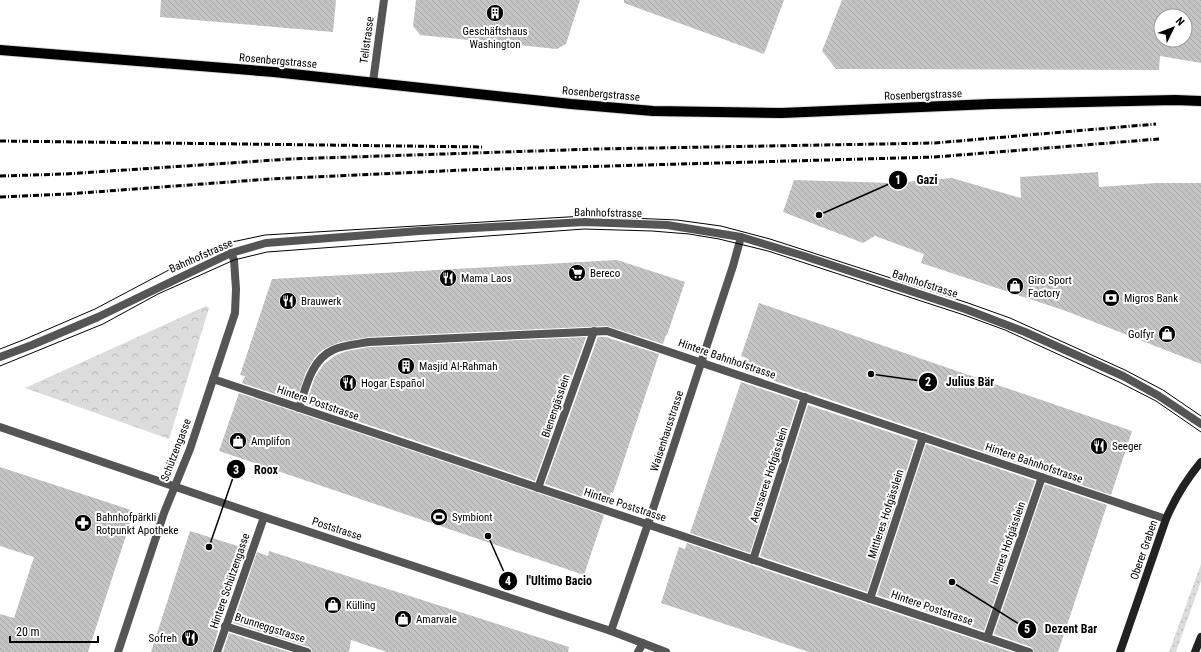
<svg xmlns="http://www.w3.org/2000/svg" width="1201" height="652" font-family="'Roboto Condensed',sans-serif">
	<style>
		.grass { fill: url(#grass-dots) }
		.park { fill: url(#park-crowns) }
		.building { fill: url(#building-back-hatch); fill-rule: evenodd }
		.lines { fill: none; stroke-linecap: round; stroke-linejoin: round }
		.primary-casing { stroke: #dbdbdb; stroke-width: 12 }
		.street { stroke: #555; stroke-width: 8 }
		.secondary { stroke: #222; stroke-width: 8 }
		.primary { stroke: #000; stroke-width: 10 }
		.tram { stroke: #000; stroke-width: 1 }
		.rail { stroke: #000; stroke-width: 3; stroke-dasharray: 6 2 1 2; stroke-linecap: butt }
		.labels { text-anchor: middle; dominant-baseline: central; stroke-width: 4; stroke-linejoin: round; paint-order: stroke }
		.poi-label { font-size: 11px; fill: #000; stroke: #fff; text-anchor: start }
		.street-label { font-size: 11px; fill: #000; stroke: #fff }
		.leader { fill: none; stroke: #000; stroke-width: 1.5 }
		.callout-dot { fill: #000; stroke: #fff; stroke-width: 1.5 }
		.mark-label { font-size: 12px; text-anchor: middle; font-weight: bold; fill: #fff }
		.callout-label { font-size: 12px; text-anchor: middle; font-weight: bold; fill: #000; stroke: #fff; stroke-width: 4; stroke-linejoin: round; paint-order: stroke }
	</style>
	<defs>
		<pattern id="grass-dots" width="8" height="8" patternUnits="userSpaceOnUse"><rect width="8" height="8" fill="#dcdcdc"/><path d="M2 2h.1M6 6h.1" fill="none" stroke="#bbb" stroke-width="1.8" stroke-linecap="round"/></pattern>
		<pattern id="park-crowns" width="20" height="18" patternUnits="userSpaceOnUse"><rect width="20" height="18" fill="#dcdcdc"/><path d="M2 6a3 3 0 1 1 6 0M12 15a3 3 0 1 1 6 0" fill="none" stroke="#bbb"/></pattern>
		<pattern id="building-back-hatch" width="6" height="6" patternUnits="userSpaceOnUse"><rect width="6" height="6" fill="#c4c4c4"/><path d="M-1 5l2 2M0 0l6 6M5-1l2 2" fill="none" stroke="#a7a7a7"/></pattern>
	</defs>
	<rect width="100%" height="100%" fill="#fff"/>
	<polygon class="grass" points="1201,564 1201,581 1176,652 1169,652"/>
	<polygon class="park" points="206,306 209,308 169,439 25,388"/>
	<g class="building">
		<polygon points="161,0 336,0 333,32 160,17"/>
		<polygon points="416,0 580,0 566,44 557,49 420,35 413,26"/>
		<polygon points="624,0 784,0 764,54 624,3"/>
		<path d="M842,0H1201V63L1160,56L1159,70L836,69L822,51ZM1161,16H1185V40H1161Z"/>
		<polygon points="1098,172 1099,187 1156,183 1201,183 1201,364 1066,311 921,263 924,254 875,236 863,243 783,212 794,180 893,183 952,178 1021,198 1020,177"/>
		<polygon points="617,260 685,282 667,335 666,335 663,344 607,326 369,337 340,342 322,350 315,357 306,372 296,401 242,383 245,376 240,375 272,279"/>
		<polygon points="759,303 1132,431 1111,495 745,371 749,359 741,356"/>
		<polygon points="586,337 535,481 306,404 315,377 324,364 336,355 347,351 370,347"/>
		<polygon points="598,337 606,337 659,354 613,493 611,492 607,505 545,484"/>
		<polygon points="741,382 798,401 750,553 690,533"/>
		<polygon points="239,393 604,515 584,575 219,451"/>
		<polygon points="808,405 916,441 867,592 760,556"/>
		<polygon points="926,444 1035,481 984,631 877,595"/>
		<polygon points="0,467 134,511 88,652 0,652 0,614 14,618 34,557 0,546"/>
		<polygon points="1045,484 1107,505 1058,652 1034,652 1033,649 1031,647 994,634"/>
		<polygon points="190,531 247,549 220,624 212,652 151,652"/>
		<polygon points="687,543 751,565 1012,652 809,652 661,603 679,547 685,549"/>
		<polygon points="269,551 569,647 568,652 387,652 351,640 349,652 312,652 311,649 309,647 233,623 257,552 268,556"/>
		<polygon points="229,633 289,652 223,652"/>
	</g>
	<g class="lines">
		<defs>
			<polyline id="primary" points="0,50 274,72 571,104 653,111 782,113 991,104 1175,100 1201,101"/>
		</defs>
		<use href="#primary" class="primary-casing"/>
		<g class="street">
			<polyline points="373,82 384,0"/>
			<polyline points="0,357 32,345 98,317 231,253 266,243 419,231 584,222 667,225 741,237 804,256 965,309 1025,332 1123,376 1159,396 1201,424"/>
			<polyline points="213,379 1029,652"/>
			<path d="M299,408C306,387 311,360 333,350C343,345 358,344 369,342L607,331L1166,519"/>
			<polyline points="0,427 264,517 611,631 666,652"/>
			<polyline points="538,488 594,331"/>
			<polyline points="753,560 805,397"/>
			<polyline points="870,599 923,437"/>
			<polyline points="225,626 307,652"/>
			<polyline points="611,631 648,524 733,266 741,237"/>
			<polyline points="987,638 1042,477"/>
			<polyline points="118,652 164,513 190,449 235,313 236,289 234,260 231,253"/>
			<polyline points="217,652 264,517"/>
			<polyline points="638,652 643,643"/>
		</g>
		<g class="secondary">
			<path d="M1120,652L1166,519C1175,498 1186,480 1201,462"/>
			<polyline points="1195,652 1201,637"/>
		</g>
		<use href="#primary" class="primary"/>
		<g class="tram">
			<polyline points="0,349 23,340 95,309 199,254 232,242 265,235 584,216 677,220 721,226 770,239 968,303 1010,318 1125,370 1163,390 1201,416"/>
			<polyline points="0,366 103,324 158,294 234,260 267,252 584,229 652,231 689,234 719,239 768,251 964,315 1005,330 1119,382 1156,401 1201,432"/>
		</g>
		<g class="rail">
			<polyline points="0,141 484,147"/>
			<polyline points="0,176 65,174 290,159 596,149 935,143 1156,124"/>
			<polyline points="0,197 67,194 270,179 464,170 935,157 1159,139"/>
		</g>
	</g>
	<defs>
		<symbol id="building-disc" viewBox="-11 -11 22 22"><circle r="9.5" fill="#000" stroke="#fff"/><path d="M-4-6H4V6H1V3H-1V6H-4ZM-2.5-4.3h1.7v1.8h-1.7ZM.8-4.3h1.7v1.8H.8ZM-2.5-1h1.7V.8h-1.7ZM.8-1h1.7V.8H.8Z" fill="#fff"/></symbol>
		<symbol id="supermarket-disc" viewBox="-11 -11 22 22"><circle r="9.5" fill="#000" stroke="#fff"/><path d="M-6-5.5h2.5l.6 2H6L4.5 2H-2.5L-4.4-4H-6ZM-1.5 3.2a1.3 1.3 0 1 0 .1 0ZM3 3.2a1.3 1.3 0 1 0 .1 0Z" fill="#fff"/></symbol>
		<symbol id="restaurant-disc" viewBox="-11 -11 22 22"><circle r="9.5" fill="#000" stroke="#fff"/><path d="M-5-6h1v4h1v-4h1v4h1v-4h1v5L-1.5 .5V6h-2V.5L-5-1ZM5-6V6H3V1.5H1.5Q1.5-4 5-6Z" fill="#fff"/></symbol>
		<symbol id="shop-disc" viewBox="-11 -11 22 22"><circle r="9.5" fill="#000" stroke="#fff"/><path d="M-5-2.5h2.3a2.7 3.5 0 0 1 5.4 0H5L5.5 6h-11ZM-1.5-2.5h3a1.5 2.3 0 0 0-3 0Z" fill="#fff"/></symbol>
		<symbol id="bank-disc" viewBox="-11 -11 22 22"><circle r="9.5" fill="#000" stroke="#fff"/><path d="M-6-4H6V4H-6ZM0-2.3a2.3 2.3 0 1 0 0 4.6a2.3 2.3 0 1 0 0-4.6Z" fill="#fff"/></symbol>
		<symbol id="stadium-disc" viewBox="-11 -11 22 22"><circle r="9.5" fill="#000" stroke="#fff"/><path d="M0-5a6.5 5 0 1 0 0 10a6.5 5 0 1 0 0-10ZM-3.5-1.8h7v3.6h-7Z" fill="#fff"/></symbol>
		<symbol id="pharmacy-disc" viewBox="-11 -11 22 22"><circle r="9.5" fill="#000" stroke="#fff"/><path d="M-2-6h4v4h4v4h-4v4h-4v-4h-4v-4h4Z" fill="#fff"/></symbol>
	</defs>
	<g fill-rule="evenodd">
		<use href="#building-disc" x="485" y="3" width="20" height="20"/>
		<use href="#supermarket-disc" x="567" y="263" width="20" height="20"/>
		<use href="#restaurant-disc" x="438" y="268" width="20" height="20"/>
		<use href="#shop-disc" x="1005" y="276" width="20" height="20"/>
		<use href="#bank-disc" x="1101" y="288" width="20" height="20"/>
		<use href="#restaurant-disc" x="278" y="291" width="20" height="20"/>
		<use href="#shop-disc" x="1157" y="324" width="20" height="20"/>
		<use href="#building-disc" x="396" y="356" width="20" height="20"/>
		<use href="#restaurant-disc" x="338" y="373" width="20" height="20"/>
		<use href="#shop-disc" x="228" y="431" width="20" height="20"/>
		<use href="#restaurant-disc" x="1089" y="436" width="20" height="20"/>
		<use href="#stadium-disc" x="429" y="507" width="20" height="20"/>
		<use href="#pharmacy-disc" x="73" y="513" width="20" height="20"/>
		<use href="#shop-disc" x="323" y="595" width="20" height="20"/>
		<use href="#shop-disc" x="393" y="609" width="20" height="20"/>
		<use href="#restaurant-disc" x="180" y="628" width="20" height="20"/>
	</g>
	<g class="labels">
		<g class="poi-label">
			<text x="495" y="31" text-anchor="middle">Geschäftshaus<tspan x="495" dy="13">Washington</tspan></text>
			<text x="590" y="273">Bereco</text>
			<text x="461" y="278">Mama Laos</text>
			<text x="1028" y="280">Giro Sport<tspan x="1028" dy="13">Factory</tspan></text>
			<text x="1124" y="298">Migros Bank</text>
			<text x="301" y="301">Brauwerk</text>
			<text x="1154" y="334" text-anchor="end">Golfyr</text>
			<text x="419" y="366">Masjid Al-Rahmah</text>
			<text x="361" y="383">Hogar Español</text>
			<text x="251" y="441">Amplifon</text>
			<text x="1112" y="446">Seeger</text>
			<text x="96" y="517">Bahnhofpärkli<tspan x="96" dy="13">Rotpunkt Apotheke</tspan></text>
			<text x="452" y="517">Symbiont</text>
			<text x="346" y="605">Külling</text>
			<text x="416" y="619">Amarvale</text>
			<text x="177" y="638" text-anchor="end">Sofreh</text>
		</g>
		<g class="street-label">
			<text transform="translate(367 40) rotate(-82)">Tellstrasse</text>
			<text transform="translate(278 61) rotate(5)">Rosenbergstrasse</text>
			<text transform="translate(601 94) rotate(5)">Rosenbergstrasse</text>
			<text transform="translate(923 95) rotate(-2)">Rosenbergstrasse</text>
			<text transform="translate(608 213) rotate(1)">Bahnhofstrasse</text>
			<text transform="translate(201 256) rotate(-24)">Bahnhofstrasse</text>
			<text transform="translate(925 284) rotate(18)">Bahnhofstrasse</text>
			<text transform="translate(727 359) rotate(19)">Hintere Bahnhofstrasse</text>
			<text transform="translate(318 403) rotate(19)">Hintere Poststrasse</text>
			<text transform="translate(556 406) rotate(-71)">Bienengässlein</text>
			<text transform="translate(667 431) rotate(-72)">Waisenhausstrasse</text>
			<text transform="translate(176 450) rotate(-69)">Schützengasse</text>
			<text transform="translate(1034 463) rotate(19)">Hintere Bahnhofstrasse</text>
			<text transform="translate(769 475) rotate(-72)">Aeusseres Hofgässlein</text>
			<text transform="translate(625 505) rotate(18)">Hintere Poststrasse</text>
			<text transform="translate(886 514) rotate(-72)">Mittleres Hofgässlein</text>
			<text transform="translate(337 529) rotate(18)">Poststrasse</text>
			<text transform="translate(1008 543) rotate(-71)">Inneres Hofgässlein</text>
			<text transform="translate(1144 550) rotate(-71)">Oberer Graben</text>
			<text transform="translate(230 581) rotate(-71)">Hintere Schützengasse</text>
			<text transform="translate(932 608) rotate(19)">Hintere Poststrasse</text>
			<text transform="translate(270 628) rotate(18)">Brunneggstrasse</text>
		</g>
	</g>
	<path class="leader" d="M819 215L898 180M871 374L928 382M209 547L236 469M488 536L508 581M952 582L1027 629"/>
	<g class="callout-dot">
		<circle cx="819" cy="215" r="4"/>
		<circle cx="871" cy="374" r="4"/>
		<circle cx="209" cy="547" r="4"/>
		<circle cx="488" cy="536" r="4"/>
		<circle cx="952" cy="582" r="4"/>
		<circle cx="898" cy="180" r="10"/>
		<circle cx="928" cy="382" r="10"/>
		<circle cx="236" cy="469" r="10"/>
		<circle cx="508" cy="581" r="10"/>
		<circle cx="1027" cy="629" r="10"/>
	</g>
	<g class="mark-label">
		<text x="898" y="184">1</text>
		<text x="928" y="386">2</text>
		<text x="236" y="474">3</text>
		<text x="508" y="585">4</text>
		<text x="1027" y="633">5</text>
	</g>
	<g class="callout-label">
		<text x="927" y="184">Gazi</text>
		<text x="970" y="386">Julius Bär</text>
		<text x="266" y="474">Roox</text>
		<text x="559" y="585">l'Ultimo Bacio</text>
		<text x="1071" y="633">Dezent Bar</text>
	</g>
	<g transform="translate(1173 28) rotate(47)"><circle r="19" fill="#ffffff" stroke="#999999"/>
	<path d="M0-3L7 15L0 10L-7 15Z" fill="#000000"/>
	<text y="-6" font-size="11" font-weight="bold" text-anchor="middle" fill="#000000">N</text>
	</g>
	<path d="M10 636v6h88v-6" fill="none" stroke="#000000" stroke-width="2"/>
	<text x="16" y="636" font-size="12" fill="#000000" stroke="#ffffff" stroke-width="3" paint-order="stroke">20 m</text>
</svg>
